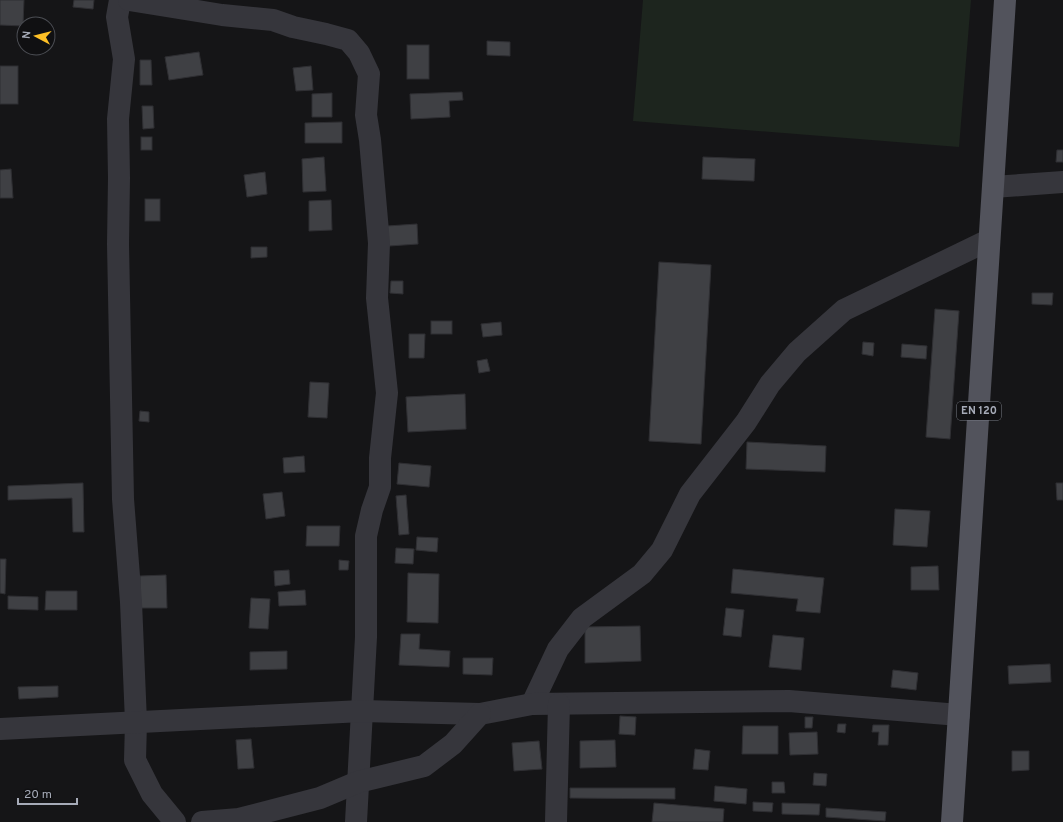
<svg xmlns="http://www.w3.org/2000/svg" width="1063" height="822" font-family="Overpass,sans-serif">
	<style>
		.garden { fill: #1d251e }
		.building { fill: #3f4044; stroke: #2f2f33 }
		.lines { fill: none; stroke-linecap: round; stroke-linejoin: round }
		.minor { stroke: #36363c; stroke-width: 22 }
		.major { stroke: #52535c; stroke-width: 22 }
		.labels { text-anchor: middle; dominant-baseline: central; stroke-width: 3.5; stroke-linejoin: round; paint-order: stroke }
		.shield { fill: #101012; stroke: #797c86; stroke-width: 1 }
		.shield-label { font-size: 11px; font-weight: bold; fill: #a6abb8 }
	</style>
	<rect width="100%" height="100%" fill="#151517"/>
	<polygon class="garden" points="643,0 971,0 959,147 633,121"/>
	<g class="building">
		<polygon points="0,0 24,0 23,26 0,25"/>
		<polygon points="74,0 94,0 93,9 73,7"/>
		<polygon points="487,41 510,42 510,56 487,55"/>
		<rect x="407" y="45" width="22" height="34"/>
		<polygon points="199,52 203,75 169,80 165,57"/>
		<polygon points="140,60 151,60 152,85 140,85"/>
		<rect x="0" y="66" width="18" height="38"/>
		<polygon points="311,66 313,90 296,91 293,68"/>
		<polygon points="462,92 463,100 449,101 450,117 411,119 410,94"/>
		<polygon points="332,93 332,117 312,117 312,94"/>
		<polygon points="142,106 153,106 154,128 143,129"/>
		<polygon points="342,122 342,143 305,143 305,123"/>
		<rect x="141" y="137" width="11" height="13"/>
		<polygon points="1057,150 1063,150 1063,162 1056,162"/>
		<polygon points="324,157 326,191 303,192 302,159"/>
		<polygon points="703,157 755,159 754,181 702,179"/>
		<polygon points="11,169 13,198 0,198 0,170"/>
		<polygon points="265,172 267,194 247,197 244,175"/>
		<rect x="145" y="199" width="15" height="22"/>
		<polygon points="331,200 332,230 309,231 309,201"/>
		<polygon points="417,224 418,244 389,246 387,226"/>
		<polygon points="251,247 267,247 267,257 251,258"/>
		<polygon points="659,262 711,265 701,444 649,441"/>
		<polygon points="391,281 403,281 403,294 390,293"/>
		<polygon points="1032,293 1053,293 1052,305 1032,304"/>
		<polygon points="935,309 959,311 950,439 926,437"/>
		<rect x="431" y="321" width="21" height="13"/>
		<polygon points="501,322 502,335 483,337 481,324"/>
		<polygon points="409,334 425,334 424,358 409,358"/>
		<polygon points="863,342 874,343 873,356 862,354"/>
		<polygon points="902,344 927,346 926,359 901,357"/>
		<polygon points="487,359 490,371 479,373 477,361"/>
		<polygon points="310,382 329,383 327,418 308,417"/>
		<polygon points="465,394 466,429 408,432 406,397"/>
		<polygon points="140,411 149,412 149,422 139,421"/>
		<polygon points="747,442 826,446 825,472 746,469"/>
		<polygon points="304,456 305,472 284,473 283,458"/>
		<polygon points="399,463 431,466 429,487 397,484"/>
		<polygon points="83,483 84,532 73,532 72,498 8,500 8,486"/>
		<polygon points="1056,483 1063,483 1063,500 1057,500"/>
		<polygon points="282,492 285,516 266,519 263,494"/>
		<polygon points="406,495 409,534 399,535 396,496"/>
		<polygon points="895,509 930,511 927,547 893,545"/>
		<polygon points="307,526 340,526 339,546 306,546"/>
		<polygon points="417,537 438,538 437,552 416,550"/>
		<polygon points="396,548 414,549 413,564 395,563"/>
		<polygon points="0,559 6,559 5,594 0,593"/>
		<polygon points="339,560 349,561 348,570 339,570"/>
		<polygon points="938,566 939,590 911,590 911,567"/>
		<polygon points="733,569 824,578 820,613 796,611 798,599 731,593"/>
		<polygon points="289,570 290,584 275,586 274,571"/>
		<polygon points="408,573 439,574 438,623 407,622"/>
		<polygon points="166,575 167,608 140,608 140,576"/>
		<polygon points="305,590 306,605 279,606 278,592"/>
		<polygon points="46,591 77,591 77,610 45,610"/>
		<polygon points="8,596 38,597 38,610 8,609"/>
		<polygon points="251,598 270,599 268,629 249,628"/>
		<polygon points="726,608 744,610 741,637 723,635"/>
		<polygon points="640,626 641,661 585,663 585,627"/>
		<polygon points="401,634 420,634 419,649 450,651 449,667 399,665"/>
		<polygon points="773,635 804,638 801,670 769,667"/>
		<polygon points="287,651 287,669 250,670 250,652"/>
		<polygon points="463,658 493,658 492,675 463,674"/>
		<polygon points="1050,664 1051,682 1009,684 1008,666"/>
		<polygon points="893,670 918,673 916,690 891,687"/>
		<polygon points="58,686 58,697 19,699 18,687"/>
		<polygon points="620,716 636,717 635,735 619,734"/>
		<polygon points="805,717 813,717 812,728 805,728"/>
		<polygon points="838,724 846,724 845,733 837,732"/>
		<polygon points="873,725 889,725 888,745 878,745 879,732 872,732"/>
		<polygon points="743,726 778,726 778,754 742,754"/>
		<polygon points="817,732 818,754 790,755 789,733"/>
		<polygon points="251,739 254,768 238,769 236,740"/>
		<polygon points="615,740 616,767 580,768 580,741"/>
		<polygon points="539,741 542,769 514,771 512,743"/>
		<polygon points="695,749 710,751 708,770 693,769"/>
		<polygon points="1012,751 1029,751 1029,770 1012,771"/>
		<polygon points="814,773 827,774 826,786 813,785"/>
		<polygon points="772,782 784,782 785,793 772,793"/>
		<polygon points="715,786 747,789 746,804 714,801"/>
		<polygon points="570,788 675,788 675,799 570,798"/>
		<polygon points="753,802 773,803 772,812 753,811"/>
		<polygon points="654,803 724,809 723,822 652,822"/>
		<polygon points="782,803 820,804 819,815 782,814"/>
		<polygon points="826,808 886,812 885,821 826,817"/>
	</g>
	<g class="lines">
		<g class="minor">
			<polyline points="120,0 117,17 124,59 118,119 119,178 118,244 123,499 131,602 136,722 135,760 152,794 175,822"/>
			<polyline points="129,0 222,15 273,20 293,27 326,34 348,40 359,53 369,74 366,115 370,140 379,243 377,298 387,393 380,458 380,487 372,510 366,536 366,637 356,822"/>
			<polyline points="993,187 1063,182"/>
			<polyline points="532,704 558,649 582,618 642,574 662,550 690,494 746,422 770,384 797,352 844,310 989,240"/>
			<polyline points="0,729 362,711 480,714 532,704 789,701 959,715"/>
			<polyline points="202,822 239,819 320,798 358,782 424,766 453,744 480,714"/>
			<polyline points="556,822 559,704"/>
		</g>
		<polyline class="major" points="952,822 1005,0"/>
	</g>
	<g class="labels">
		<rect class="shield" x="957" y="402" width="44" height="18" rx="3"/>
		<g class="shield-label">
			<text x="979" y="411">EN 120</text>
		</g>
	</g>
	<g transform="translate(36 36) rotate(277)"><circle r="19" fill="#101012" stroke="#4c4e54"/>
	<path d="M0-3L7 15L0 10L-7 15Z" fill="#fec026"/>
	<text y="-6" font-size="11" font-weight="bold" text-anchor="middle" fill="#a6abb8">N</text>
	</g>
	<path d="M18 798v6h59v-6" fill="none" stroke="#a6abb8" stroke-width="2"/>
	<text x="24" y="798" font-size="12" fill="#a6abb8" stroke="#101012" stroke-width="3" paint-order="stroke">20 m</text>
</svg>
